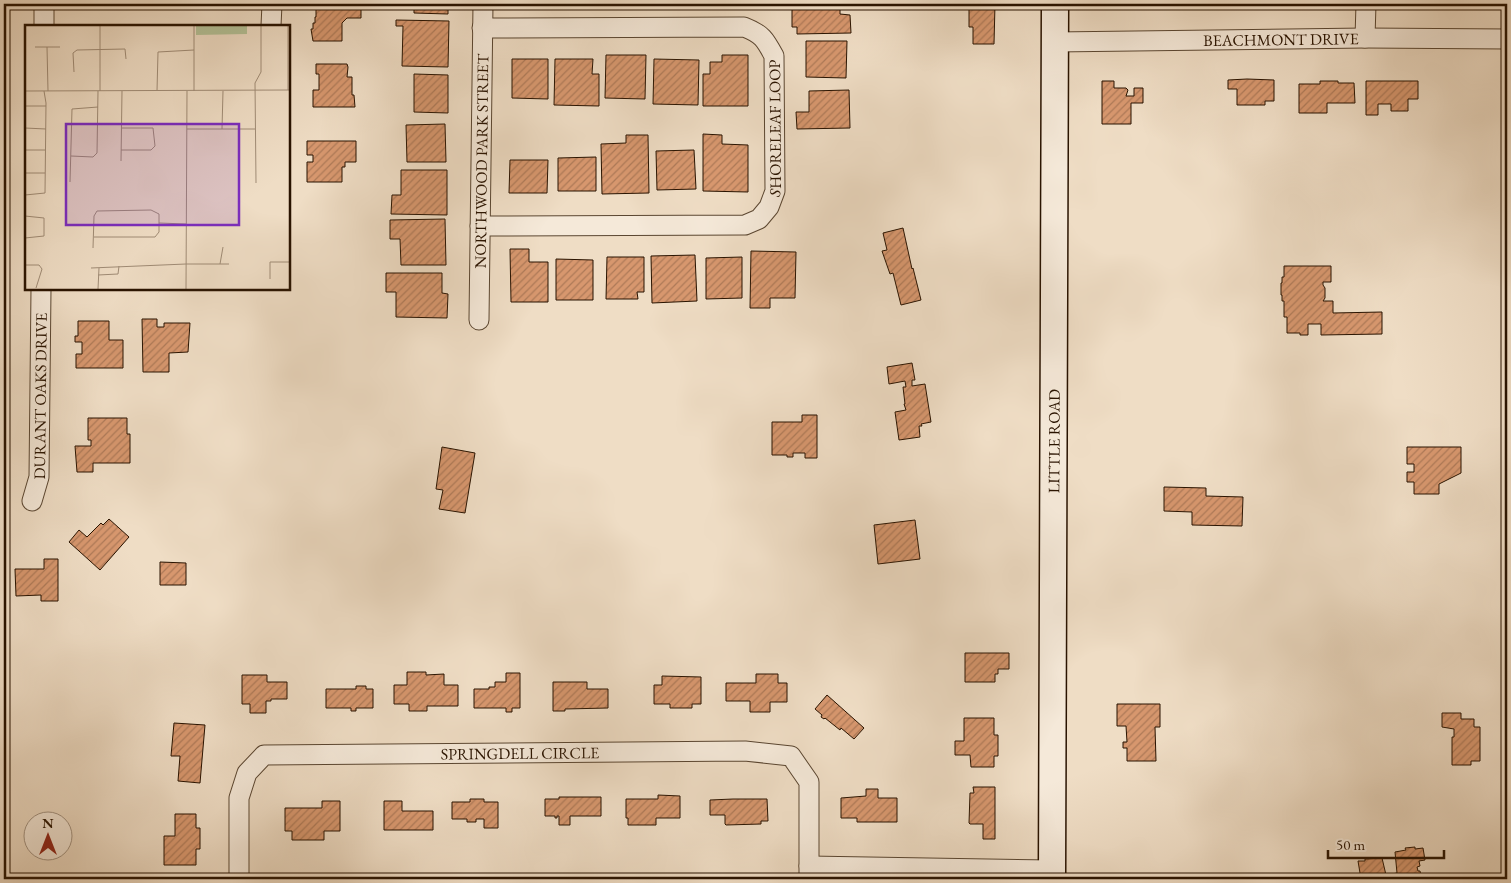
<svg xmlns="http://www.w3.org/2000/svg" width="1511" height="883" font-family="'EB Garamond',serif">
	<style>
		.building { fill: url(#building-hatch); stroke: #291300 }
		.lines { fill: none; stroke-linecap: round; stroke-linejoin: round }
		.street-casing { stroke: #5a4631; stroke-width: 21 }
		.secondary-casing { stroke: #291300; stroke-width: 29 }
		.street { stroke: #f5e9d9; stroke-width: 19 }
		.secondary { stroke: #f5e9d9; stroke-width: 26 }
		.labels { text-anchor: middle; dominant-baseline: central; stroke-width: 4; stroke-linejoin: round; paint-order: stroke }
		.street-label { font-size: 16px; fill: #291300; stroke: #f5e9d9 }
		.inset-road { fill: none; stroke: #a08c76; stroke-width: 1 }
		.view { fill: #7b2cbf; fill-opacity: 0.15; stroke: #7b2cbf; stroke-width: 2.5 }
		.inset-edge { fill: none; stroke: #291300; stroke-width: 2.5 }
	</style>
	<defs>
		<pattern id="building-hatch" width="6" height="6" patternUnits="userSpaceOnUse" patternTransform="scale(1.25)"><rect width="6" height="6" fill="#d7976e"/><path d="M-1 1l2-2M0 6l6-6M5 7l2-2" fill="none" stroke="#ae7a58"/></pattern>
	</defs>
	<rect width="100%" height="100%" fill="#efddc5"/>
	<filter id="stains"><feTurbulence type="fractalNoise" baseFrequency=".004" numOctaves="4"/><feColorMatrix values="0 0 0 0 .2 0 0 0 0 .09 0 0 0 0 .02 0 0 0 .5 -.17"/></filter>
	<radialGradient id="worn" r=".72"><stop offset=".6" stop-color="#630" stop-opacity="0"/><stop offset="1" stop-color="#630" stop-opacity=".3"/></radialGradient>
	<g class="building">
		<rect x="82" y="4" width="31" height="3"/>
		<rect x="208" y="4" width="27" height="3"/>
		<polygon points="309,4 361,4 361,18 347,18 342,23 342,41 313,41 311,29 313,29 313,23 315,23 315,17 316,17 316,7 309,7"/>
		<polygon points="414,4 448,4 448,14 414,13"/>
		<polygon points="792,4 840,4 840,14 850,15 851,33 797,34 797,27 792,27"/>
		<polygon points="951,4 995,4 994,44 973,44 973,27 969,27 969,6 951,6"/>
		<rect x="1113" y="4" width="19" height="4"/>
		<polygon points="396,20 449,21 448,67 402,66 403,26 396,26"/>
		<polygon points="806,41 847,41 846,78 806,77"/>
		<polygon points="606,55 646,55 645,99 605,98"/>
		<polygon points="722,55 748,55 748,106 703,106 703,74 710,74 710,62 722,62"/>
		<polygon points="512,59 548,59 548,99 512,98"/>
		<polygon points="555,59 593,59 592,74 599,74 599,106 554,105"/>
		<polygon points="654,59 699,60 698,105 653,104"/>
		<polygon points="316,64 347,64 348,67 347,77 352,77 352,95 354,95 355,107 313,107 313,90 319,90 319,74 316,74"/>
		<polygon points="414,74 448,75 448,113 414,112"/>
		<polygon points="1247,79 1274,80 1274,101 1265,101 1265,105 1237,105 1237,89 1228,89 1228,80"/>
		<polygon points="1102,81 1114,81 1114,88 1126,88 1128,90 1126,96 1134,96 1134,88 1143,88 1143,103 1131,103 1131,124 1102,124"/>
		<polygon points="1320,81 1338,81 1338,83 1354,83 1355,103 1327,103 1327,113 1299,113 1299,84 1320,84"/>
		<polygon points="1366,81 1418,81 1418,99 1408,99 1408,111 1391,111 1391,104 1378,104 1378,115 1366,115"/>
		<polygon points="849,90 850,128 797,129 796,112 809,112 809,91"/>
		<polygon points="445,124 446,162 407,162 406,125"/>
		<polygon points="703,134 722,135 722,144 748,145 748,192 703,191"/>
		<polygon points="626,135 648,135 649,193 602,194 601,144 626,143"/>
		<polygon points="307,141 356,141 356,162 345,162 345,167 342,167 342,182 307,182 307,162 313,162 313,155 307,155"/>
		<polygon points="694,150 696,189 657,190 656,151"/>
		<polygon points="596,157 596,191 558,191 558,158"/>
		<polygon points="510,160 548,160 547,193 509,193"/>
		<polygon points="401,170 447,170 447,215 391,214 392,195 401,195"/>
		<polygon points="445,219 446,265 401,265 400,239 390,239 390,220"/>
		<polygon points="903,228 912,269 913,268 921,300 901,305 893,273 890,274 882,251 887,250 883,233"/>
		<polygon points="510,249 529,249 529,262 548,262 548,302 511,302"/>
		<polygon points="751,251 796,252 795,298 770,298 770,308 750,308"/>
		<polygon points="695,255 697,301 652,303 651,256"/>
		<polygon points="607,257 644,257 644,292 637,292 638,299 606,299"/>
		<polygon points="742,257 742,298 706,299 706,258"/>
		<polygon points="556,259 593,260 593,300 556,300"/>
		<polygon points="1284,266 1331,266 1331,282 1323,282 1323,285 1325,288 1325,298 1323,301 1333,301 1333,313 1382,312 1382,334 1321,335 1321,324 1308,324 1308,335 1300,335 1300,333 1287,333 1287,317 1284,317 1284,301 1282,301 1282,295 1281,295 1281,283 1282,283 1282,277 1284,277"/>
		<polygon points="386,273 442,273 442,293 448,294 447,318 396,317 396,292 386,292"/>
		<polygon points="142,319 157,319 157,327 164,327 164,323 190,323 188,352 169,353 169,372 143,372"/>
		<polygon points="78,321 109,321 109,340 123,340 123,368 76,368 76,354 82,354 82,342 75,342 75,336 78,336"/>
		<polygon points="912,363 915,380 912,380 912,386 925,384 931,422 921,424 922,426 919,426 920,437 899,440 895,412 906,410 904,404 905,404 903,387 906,387 905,381 889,384 887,367"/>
		<polygon points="802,415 817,415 817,458 805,458 805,453 793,453 793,457 787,457 787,455 772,455 772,422 802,422"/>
		<polygon points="88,418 127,418 127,434 130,434 130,463 93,463 93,472 77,472 75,446 91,446 91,440 88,440"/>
		<polygon points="442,447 475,453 465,513 439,509 443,490 436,489"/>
		<polygon points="1407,447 1461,447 1461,473 1439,484 1439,494 1414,494 1414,482 1407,482 1407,472 1414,472 1414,464 1407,464"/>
		<polygon points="1164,487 1206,488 1206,496 1243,497 1242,526 1192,525 1192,512 1164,511"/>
		<polygon points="109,519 129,537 100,570 69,542 79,530 87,537 101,523 103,525"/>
		<polygon points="915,520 920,559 878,564 874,525"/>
		<polygon points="44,559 58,559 58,601 41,601 41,595 16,596 15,569 44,569"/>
		<polygon points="160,562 186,563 186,585 160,585"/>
		<polygon points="965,653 1009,653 1009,669 998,669 998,674 995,674 995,682 965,682"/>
		<polygon points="407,672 426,672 426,675 444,674 444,685 458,685 458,706 427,706 427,711 409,711 409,704 394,704 394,685 407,685"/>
		<polygon points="506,673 520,673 520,708 512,708 512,712 506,712 506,708 474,708 474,689 489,689 489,687 495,687 495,682 506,682"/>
		<polygon points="756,674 778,674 778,683 787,683 787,702 770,702 770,712 750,712 750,701 726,701 726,683 756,683"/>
		<polygon points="242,675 267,675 267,682 287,682 287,699 271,699 271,701 266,701 266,713 250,713 250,704 242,704"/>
		<polygon points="662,676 701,677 701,704 692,704 692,708 670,708 670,704 654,704 654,685 662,685"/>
		<polygon points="553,682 587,682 587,689 608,689 608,708 565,709 565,711 553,711"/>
		<polygon points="356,686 366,686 366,689 373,689 373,708 356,708 356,711 351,711 351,708 326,708 326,689 356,689"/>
		<polygon points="827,695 864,728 854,739 841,728 840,730 825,718 824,719 821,717 822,715 815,709"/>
		<polygon points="1117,704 1160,704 1160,727 1155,727 1156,761 1127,761 1127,748 1123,748 1123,742 1127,742 1126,726 1117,726"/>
		<polygon points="1442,713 1461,713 1461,719 1474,719 1474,727 1480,727 1480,761 1471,761 1471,765 1452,765 1452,737 1454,737 1454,729 1442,727"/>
		<polygon points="964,718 994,718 994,735 998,735 998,756 994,756 994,767 971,767 970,755 955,755 955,741 964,741"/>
		<polygon points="174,723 205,725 200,783 178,781 180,756 171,756"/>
		<polygon points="973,787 995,787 995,839 983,839 983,824 970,824 969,823 970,793 974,793"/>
		<polygon points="866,789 878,789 878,798 897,798 897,822 857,822 857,818 841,818 841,798 866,796"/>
		<polygon points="658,795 680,796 680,818 656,818 656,825 628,825 628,818 626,818 626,799 658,799"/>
		<polygon points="559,797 601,797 601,816 570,816 570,825 559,825 559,816 557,816 557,818 555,818 555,816 545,816 545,799 559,799"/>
		<polygon points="470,799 484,799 484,802 498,802 498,828 484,828 484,819 476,819 476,822 467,822 467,819 452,819 452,802 470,802"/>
		<polygon points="733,799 767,799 768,821 761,821 761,824 726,825 725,824 725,815 710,815 710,800"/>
		<polygon points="322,801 340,801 340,831 324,831 324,840 292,840 292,831 285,831 285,808 322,808"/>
		<polygon points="384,801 402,801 402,811 433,811 433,830 384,830"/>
		<polygon points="175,814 196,814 196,828 200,828 200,849 196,849 196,865 164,865 164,836 175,836"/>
		<polygon points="1415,847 1415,849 1423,848 1425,860 1419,861 1420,866 1417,867 1418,871 1420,871 1421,876 1426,875 1426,879 1361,879 1358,861 1365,861 1365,859 1382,858 1386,875 1397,873 1395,852 1406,850 1405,848"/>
		<rect x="1118" y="874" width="18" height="5"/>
	</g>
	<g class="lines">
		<defs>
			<g id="street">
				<polyline points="44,26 44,4"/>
				<polyline points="271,26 272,4"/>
				<polyline points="1365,38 1366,4"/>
				<path id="s1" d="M1055,42L1365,38L1507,39"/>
				<path id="s2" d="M480,226L745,225L759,219L769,207L775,191L774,56C765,39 762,34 744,27L482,28"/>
				<path id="s3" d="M479,320L483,4"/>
				<path id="s4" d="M32,501L39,477L41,289"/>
				<polyline points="809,866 1052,870"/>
				<path id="s5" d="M239,879V798L247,773L264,755L745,751L791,756L809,782V879"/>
			</g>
			<g id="secondary">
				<path id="s6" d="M1052,879L1055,4"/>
			</g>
		</defs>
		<use href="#street" class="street-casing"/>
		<use href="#secondary" class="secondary-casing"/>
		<use href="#street" class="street"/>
		<use href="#secondary" class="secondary"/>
	</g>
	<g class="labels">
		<g class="street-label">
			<text stroke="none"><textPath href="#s1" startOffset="226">BEACHMONT DRIVE</textPath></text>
			<text stroke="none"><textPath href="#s2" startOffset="376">SHORELEAF LOOP</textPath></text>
			<text stroke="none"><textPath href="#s3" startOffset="159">NORTHWOOD PARK STREET</textPath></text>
			<text stroke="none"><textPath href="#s4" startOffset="106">DURANT OAKS DRIVE</textPath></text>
			<text stroke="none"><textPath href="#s6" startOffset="438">LITTLE ROAD</textPath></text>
			<text stroke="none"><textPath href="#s5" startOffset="388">SPRINGDELL CIRCLE</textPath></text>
		</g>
	</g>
	<g transform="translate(25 25)">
		<rect width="265" height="265" fill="#efddc5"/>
		<path d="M171,1H222V9L171,10Z" fill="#b4c298"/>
		<path class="inset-road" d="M169,1V66M263,1V65M10,22H35M22,22L23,66M49,47L48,28L52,25L100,24L101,34M0,66L265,65M75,66V1M132,66L133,27L169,25M0,81H21M0,103L21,104M162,104H230M197,104L198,66M0,125H21M96,125H126L130,121L128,103H96M46,131L68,132L72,128L73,66M96,136L97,66M0,148H20M45,157L47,84L73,82M231,158L230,58L236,47V1M0,170L20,168L21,78L19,66M0,191L19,193V211L0,213M134,198L161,199M68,223L69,191L72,186L126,185L134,189V207L130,212H69M161,239H204M195,239L198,222M0,240H14L17,244L11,263M66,243L161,239M73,250L93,249L94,241M245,254V237H265M73,264L74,243M161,264L162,66"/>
		<path class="view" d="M41,99H214V200H41Z"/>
		<rect width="265" height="265" class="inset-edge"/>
	</g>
	<rect width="1511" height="883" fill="none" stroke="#efddc5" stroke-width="20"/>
	<rect x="5" y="5" width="1501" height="873" fill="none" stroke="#291300" stroke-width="2.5"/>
	<rect x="10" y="10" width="1491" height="863" fill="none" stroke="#291300"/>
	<g transform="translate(48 836)"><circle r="24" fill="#f5e9d9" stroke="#a39382"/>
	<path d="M0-4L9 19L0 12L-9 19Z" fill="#8f2418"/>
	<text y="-8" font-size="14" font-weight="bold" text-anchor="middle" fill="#291300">N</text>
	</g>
	<path d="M1328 850v8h116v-8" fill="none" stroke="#291300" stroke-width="2.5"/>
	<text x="1336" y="850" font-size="15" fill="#291300" stroke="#f5e9d9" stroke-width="4" paint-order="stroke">50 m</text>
	<rect width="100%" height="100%" filter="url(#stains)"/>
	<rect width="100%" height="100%" fill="url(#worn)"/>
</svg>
